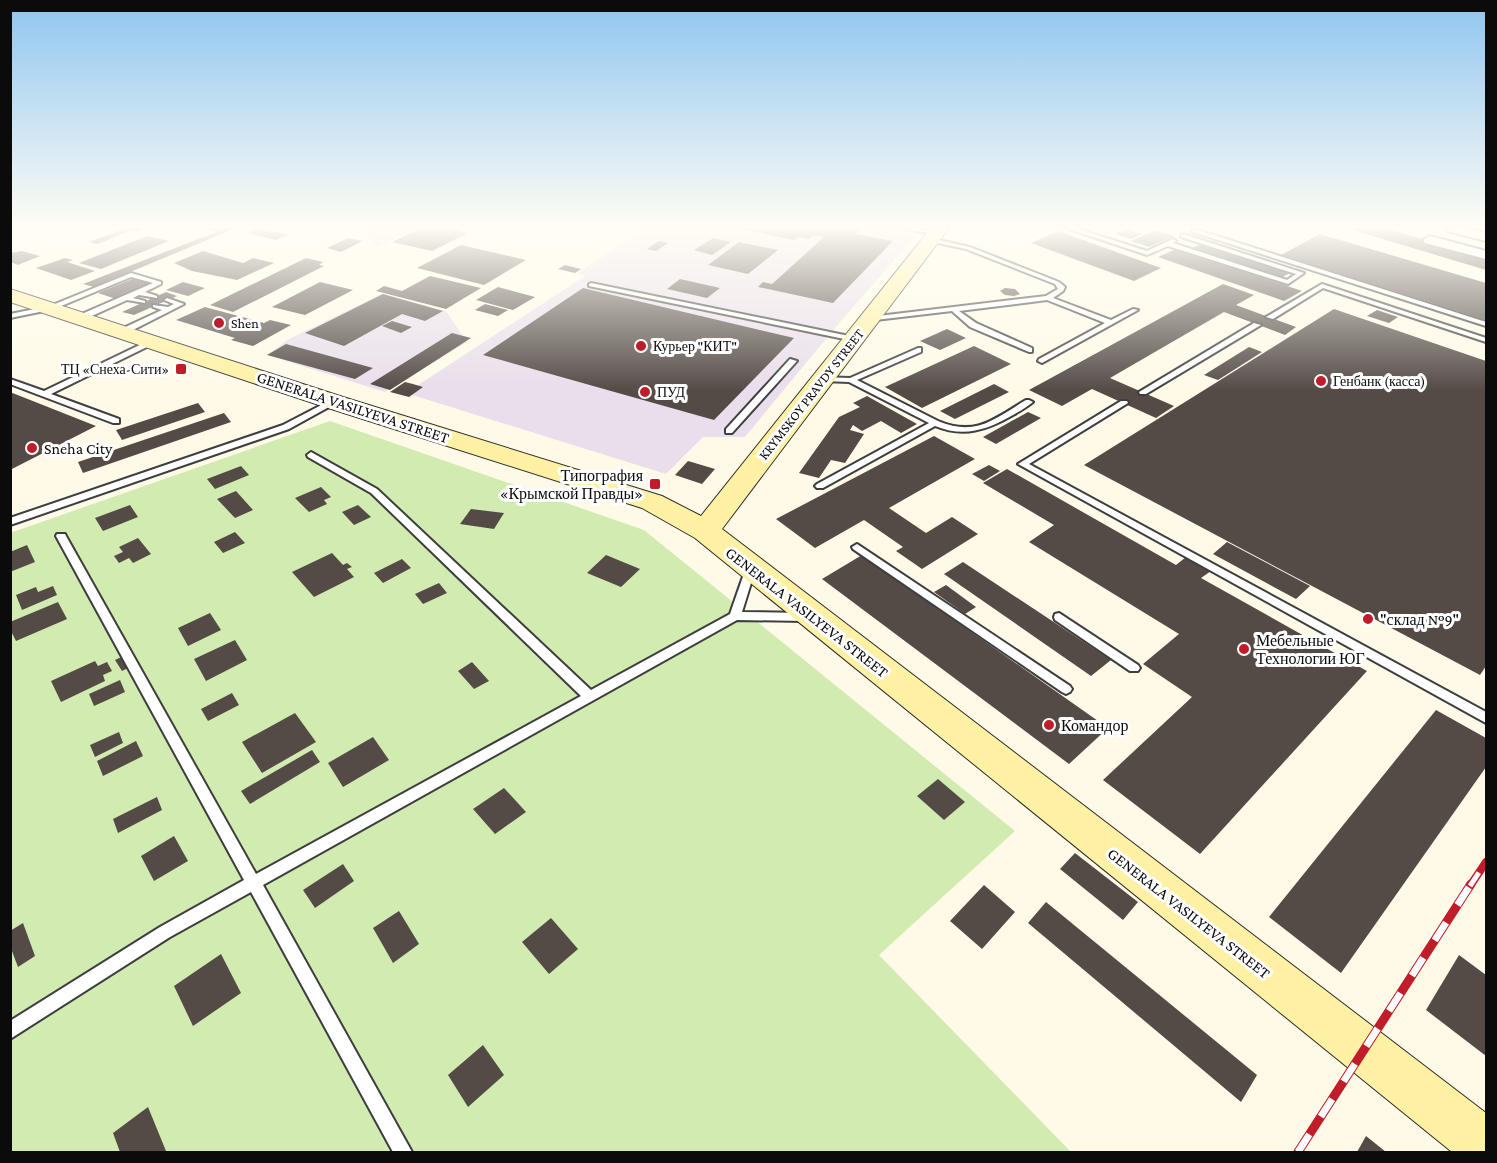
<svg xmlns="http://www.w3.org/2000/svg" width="1497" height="1163" font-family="'Crimson Pro',serif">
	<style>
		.industrial { fill: #e9deeb }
		.green { fill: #d1ebb1 }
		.building { fill: #544b47 }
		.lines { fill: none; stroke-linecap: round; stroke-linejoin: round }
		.lane-casing { stroke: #3e3e3e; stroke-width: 4 }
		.street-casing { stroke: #3e3e3e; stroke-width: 4 }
		.secondary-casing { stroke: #2d2d2d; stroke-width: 2 }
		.lane { fill: #fff; fill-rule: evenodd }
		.street { fill: #fff; fill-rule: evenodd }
		.secondary { fill: #fff1a3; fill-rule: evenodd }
		.rail-far1-casing { stroke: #c11c2a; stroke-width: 8 }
		.rail-casing { stroke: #c11c2a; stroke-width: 9 }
		.rail-far1 { stroke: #fff; stroke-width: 5; stroke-dasharray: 16; stroke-linecap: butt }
		.rail { stroke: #fff; stroke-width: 7; stroke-dasharray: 21; stroke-linecap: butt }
		.poi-dot { fill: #c11c2a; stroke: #fff; stroke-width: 2 }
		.labels { text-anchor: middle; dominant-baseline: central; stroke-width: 6; stroke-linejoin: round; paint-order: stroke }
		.far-poi-label { font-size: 14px; fill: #0b0b0b; stroke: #fff; text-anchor: start }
		.far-street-label { font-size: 14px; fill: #0b0b0b; stroke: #fff }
		.street-label { font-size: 16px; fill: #0b0b0b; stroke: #fff }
		.poi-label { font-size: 16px; fill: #0b0b0b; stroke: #fff; text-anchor: start }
	</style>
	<rect width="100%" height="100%" fill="#fffae8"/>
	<g class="industrial">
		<polygon points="362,228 418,228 377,247"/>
		<polygon points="646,228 922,228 834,329 745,437 703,437 666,474 406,393 585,276 578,273"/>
		<polygon points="381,294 446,311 467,342 385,392 267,355 289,339"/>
	</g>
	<polygon class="green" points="330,421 644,530 1015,831 879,955 1071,1152 11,1152 10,533"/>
	<g class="building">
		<polygon points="126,228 147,228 138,232 132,230 97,244 89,242"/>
		<polygon points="204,228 236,228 94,287 83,284 216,232"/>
		<polygon points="260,228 288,235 275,240 247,233"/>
		<polygon points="421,228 448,228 468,233 432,251 392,242"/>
		<polygon points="738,228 861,228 855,234 893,241 833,303 758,287 763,282 772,284 824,237 813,235 809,239 798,237 794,240"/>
		<polygon points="1346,228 1384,228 1486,257 1486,270"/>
		<polygon points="1126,229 1142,234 1131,239 1115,234"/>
		<polygon points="1156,230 1174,236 1149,247 1131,241"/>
		<polygon points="1058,231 1161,268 1134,281 1031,243"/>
		<polygon points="1320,234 1486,283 1486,320 1281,255"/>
		<polygon points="147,236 169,241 101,269 79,263"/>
		<polygon points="348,238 363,241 341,252 327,248"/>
		<polygon points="713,238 731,242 712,255 694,250"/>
		<polygon points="659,241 668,243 656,251 647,249"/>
		<polygon points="739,242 778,250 748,274 708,265"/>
		<polygon points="1201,244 1290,273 1281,278 1192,248"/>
		<polygon points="461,245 526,260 484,285 417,268"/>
		<polygon points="1176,249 1302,291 1284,301 1158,257"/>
		<polygon points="22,251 40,256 18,265 10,262 10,253"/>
		<polygon points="203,251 243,263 253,258 274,263 237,280 192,271 174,263"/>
		<polygon points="65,258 73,260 67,262 95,271 71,280 36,268"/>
		<polygon points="306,258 323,262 319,265 324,266 233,312 210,305"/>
		<polygon points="565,265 581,269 575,273 558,269"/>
		<polygon points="430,276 481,288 446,309 376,291 384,286 402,291"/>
		<polygon points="132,279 151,284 116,299 98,293"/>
		<polygon points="680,279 720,288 707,298 667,289"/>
		<polygon points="183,282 205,288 188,296 166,290"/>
		<polygon points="320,282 353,290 305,315 272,307"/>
		<polygon points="1223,284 1254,295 1236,305 1296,327 1285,335 1224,312 1110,378 1174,406 1156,418 1092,389 1062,406 1029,390"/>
		<polygon points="498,287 535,297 513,310 476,300"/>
		<polygon points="583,288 794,338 714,420 483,355"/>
		<polygon points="1005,288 1015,289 1020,294 1014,296 1005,295 1000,291"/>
		<polygon points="166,292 177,296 134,315 122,312"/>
		<polygon points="383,294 443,311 425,321 402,314 344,346 305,333"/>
		<polygon points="485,304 508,310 498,316 475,310"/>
		<polygon points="205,307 264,323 270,320 291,325 253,346 231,340 235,338 176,320"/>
		<polygon points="1334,309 1486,361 1486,666 1480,675 1084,465"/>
		<polygon points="1377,310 1398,317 1389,323 1367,316"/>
		<polygon points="392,321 412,327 401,333 382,326"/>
		<polygon points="947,329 966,338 940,350 920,341"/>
		<polygon points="452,333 471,338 390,390 370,384"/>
		<polygon points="286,344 373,368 355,379 267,355"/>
		<polygon points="974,346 1011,364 922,408 885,387"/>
		<polygon points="1249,347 1262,352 1218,380 1204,375"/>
		<polygon points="405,382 413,384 423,387 409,397 390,392"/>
		<polygon points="994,384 1009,392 955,419 940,411"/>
		<polygon points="10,392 96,426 10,470"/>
		<polygon points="867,396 917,424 901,433 881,421 862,431 853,425 850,430 864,434 845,463 831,460 819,478 799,473 839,417 860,407 853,403"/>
		<polygon points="198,403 205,412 122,440 116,430"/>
		<polygon points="1028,412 1041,418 996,444 983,437"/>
		<polygon points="224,413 231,422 83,473 78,462"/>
		<polygon points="934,436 975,459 889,508 926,533 952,517 978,534 922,569 896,551 903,547 864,520 815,548 776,519"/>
		<polygon points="688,461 715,469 702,484 675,475"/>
		<polygon points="989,465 1000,471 984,481 972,474"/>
		<polygon points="241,466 249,475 215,489 207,479"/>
		<polygon points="1007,469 1176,565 1186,557 1211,571 1201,578 1367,671 1200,854 1103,780 1192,697 1143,664 1179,634 1029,542 1054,525 983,483"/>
		<polygon points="321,487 331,497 324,500 327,504 309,512 295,498"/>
		<polygon points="236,491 253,510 235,518 217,499"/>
		<polygon points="130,505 138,517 103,531 95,518"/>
		<polygon points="358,505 371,517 354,525 342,512"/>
		<polygon points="471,509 504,513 494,529 460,524"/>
		<polygon points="235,532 245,543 223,553 214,542"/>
		<polygon points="138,538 151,554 133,563 129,558 119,563 114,556 123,552 119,547"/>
		<polygon points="1227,542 1310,586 1296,599 1213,554"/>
		<polygon points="27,545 35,562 10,572 10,552"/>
		<polygon points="332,553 343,565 347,563 352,567 347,569 354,577 314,597 292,572"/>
		<polygon points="606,555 640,569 621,587 587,573"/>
		<polygon points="862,555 1108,728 1069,764 822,579"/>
		<polygon points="402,559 411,568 383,583 374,573"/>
		<polygon points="963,562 1111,660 1091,676 944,574"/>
		<polygon points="439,583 447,593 423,604 415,594"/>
		<polygon points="946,585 976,607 965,614 934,592"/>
		<polygon points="53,586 57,595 22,610 16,595 36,587 38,592"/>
		<polygon points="58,602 67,619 16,641 10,629 10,622"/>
		<polygon points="210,613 221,630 188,646 178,628"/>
		<polygon points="235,640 247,660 206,681 194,659"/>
		<polygon points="128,654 134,665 122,671 115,660"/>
		<polygon points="95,661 98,666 107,662 112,671 103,675 105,681 61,702 51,681"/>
		<polygon points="472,662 489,681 474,689 458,671"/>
		<polygon points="120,680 125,692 94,706 89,694"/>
		<polygon points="232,693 239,705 208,721 201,709"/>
		<polygon points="1436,710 1486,738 1486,767 1341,973 1269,917"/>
		<polygon points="295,713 316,742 262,773 242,742"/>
		<polygon points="119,732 123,743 95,757 90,745"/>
		<polygon points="373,737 389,760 343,787 328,763"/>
		<polygon points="136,741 143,756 103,776 97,761"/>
		<polygon points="312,750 320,762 250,804 241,791"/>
		<polygon points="938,779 965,802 944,820 917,796"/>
		<polygon points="504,788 526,812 495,834 473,809"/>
		<polygon points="157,797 162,810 118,833 113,819"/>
		<polygon points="174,836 188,861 154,881 141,856"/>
		<polygon points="1075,853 1138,902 1123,920 1060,869"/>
		<polygon points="343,864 354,881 315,908 303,890"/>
		<polygon points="984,885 1015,912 982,949 950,921"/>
		<polygon points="1046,902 1257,1075 1241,1102 1028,923"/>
		<polygon points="399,911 419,944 393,963 373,928"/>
		<polygon points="551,918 578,949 549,974 522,942"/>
		<polygon points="23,923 35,956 18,967 10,946 10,931"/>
		<polygon points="221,954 241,993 193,1026 174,986"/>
		<polygon points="1459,955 1486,975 1486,1056 1426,1010"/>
		<polygon points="483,1045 504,1075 468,1107 448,1075"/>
		<polygon points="148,1107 166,1151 120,1152 113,1133"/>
		<polygon points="1366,1136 1386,1152 1357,1152"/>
	</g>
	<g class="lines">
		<defs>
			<g id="lane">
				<polygon points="904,228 917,228 939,233 936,235"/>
				<polygon points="1066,228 1075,228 1147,251 1173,239 1176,241 1173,243 1287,280 1296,274 1181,237 1181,235 1183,234 1304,273 1288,284 1168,246 1147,255"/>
				<polygon points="1195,229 1486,322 1486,326 1193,232 1192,231"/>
				<polygon points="930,238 970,247 1059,282 1065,287 1063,291 1053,298 1111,320 1133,309 1138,310 1042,363 1038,361 1039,359 1105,323 1047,300 959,311 976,323 1032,348 1032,352 1029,352 970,327 952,311 867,321 866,319 870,317 1046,296 1058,289 1055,284 966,249 928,241 928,239"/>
				<polygon points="131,273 161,282 161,284 145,292 157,296 157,298 139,295 133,298 145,301 145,303 127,300 83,320 77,320 77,316 153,283 131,277 54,309 10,318 10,314 50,306"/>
				<polygon points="591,283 854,337 858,339 854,341 589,286 589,284"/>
				<polygon points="1322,284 1486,338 1486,342 1323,288 1273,319 1266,317"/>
				<polygon points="167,298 184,304 125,334 119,334 119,330 162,310 153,307 153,305 168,307 174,304 164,300"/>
				<polygon points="1254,323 1261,325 1146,394 1140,394 1139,392"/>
				<polygon points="150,340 157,342 51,394 119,419 119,423 113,423 10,384 10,379 44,391"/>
				<path d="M918,348H921V352L857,380L938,421C976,437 994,419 1026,400H1029L1033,402C1027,407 1020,411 1013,415C987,430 964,438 935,426L823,488H817L815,486L817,484L929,423L849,382L823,381L819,379L820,377L850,378Z"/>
				<polygon points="790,359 797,361 732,433 726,433 726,429"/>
				<polygon points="331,400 334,400 338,402 289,429 10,525 10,518 283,425"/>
				<polygon points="1121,401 1127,401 1128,403 1029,464 1486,712 1486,723 1018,464"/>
				<polygon points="311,452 377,489 591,690 730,614 746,568 750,567 755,570 742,612 805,613 809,614 810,617 809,620 805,621 737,620 263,885 412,1152 393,1152 251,892 170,937 10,1039 10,1021 160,927 244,880 56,536 57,534 65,534 66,536 256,874 581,696 371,493 308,457 307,455"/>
				<polygon points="857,544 1070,686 1072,689 1070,692 1066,694 1062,692 853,549 852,547"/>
				<polygon points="1059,613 1138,665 1140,668 1138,671 1130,671 1055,620 1054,617 1055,614"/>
			</g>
			<g id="street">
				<polygon points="1445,228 1466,228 1486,233 1486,241 1447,231"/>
				<polygon points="1430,236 1486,251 1486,259 1425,243 1423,240"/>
			</g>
			<polygon id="secondary" points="931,228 949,228 722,529 1486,1113 1486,1152 1452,1152 695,538 642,508 325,407 10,302 10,289 343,397 662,496 701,516"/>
		</defs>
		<use href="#lane" class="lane-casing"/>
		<use href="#street" class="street-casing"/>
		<use href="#secondary" class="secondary-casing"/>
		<use href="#lane" class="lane"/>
		<use href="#street" class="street"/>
		<use href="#secondary" class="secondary"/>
		<defs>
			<polyline id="rail-far1" points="1470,886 1486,862"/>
			<polyline id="rail" points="1298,1152 1471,884"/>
		</defs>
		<use href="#rail-far1" class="rail-far1-casing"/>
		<use href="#rail" class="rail-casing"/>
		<use href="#rail-far1" class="rail-far1"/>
		<use href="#rail" class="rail"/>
	</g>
	<linearGradient id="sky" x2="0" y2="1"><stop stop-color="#8fc5ef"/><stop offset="0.58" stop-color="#fffdf5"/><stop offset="1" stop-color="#fffdf5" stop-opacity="0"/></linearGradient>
	<rect width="1497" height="391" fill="url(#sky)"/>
	<g class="poi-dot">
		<circle cx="219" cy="323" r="6"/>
		<circle cx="641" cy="346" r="6"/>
		<rect x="175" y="363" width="12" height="12" rx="3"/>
		<circle cx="1321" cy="381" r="6"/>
		<circle cx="645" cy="392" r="6"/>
		<circle cx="32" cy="448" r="6"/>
		<rect x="649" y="478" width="12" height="12" rx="3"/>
		<circle cx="1368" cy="619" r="6"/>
		<circle cx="1244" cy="649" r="6"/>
		<circle cx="1049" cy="725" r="6"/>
	</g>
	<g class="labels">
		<g class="far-poi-label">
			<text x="231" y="323">Shen</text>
			<text x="653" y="346">Курьер "КИТ"</text>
			<text x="169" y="369" text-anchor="end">ТЦ «Снеха-Сити»</text>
			<text x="1333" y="381">Генбанк (касса)</text>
			<text x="657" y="392">ПУД</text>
		</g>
		<g class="far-street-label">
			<text transform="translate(811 394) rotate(-52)">KRYMSKOY PRAVDY STREET</text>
		</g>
		<g class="street-label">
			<text transform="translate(353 407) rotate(18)">GENERALA VASILYEVA STREET</text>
			<text transform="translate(807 612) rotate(38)">GENERALA VASILYEVA STREET</text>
			<text transform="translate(1189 913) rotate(38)">GENERALA VASILYEVA STREET</text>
		</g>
		<g class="poi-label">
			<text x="44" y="448">Sneha City</text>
			<text x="643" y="475" text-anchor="end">Типография<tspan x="643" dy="18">«Крымской Правды»</tspan></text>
			<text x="1380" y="619">"склад №9"</text>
			<text x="1256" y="640">Мебельные<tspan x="1256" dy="18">Технологии ЮГ</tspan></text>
			<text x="1061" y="725">Командор</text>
		</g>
	</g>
	<rect width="1497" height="1163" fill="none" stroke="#0b0b0b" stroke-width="24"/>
</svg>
